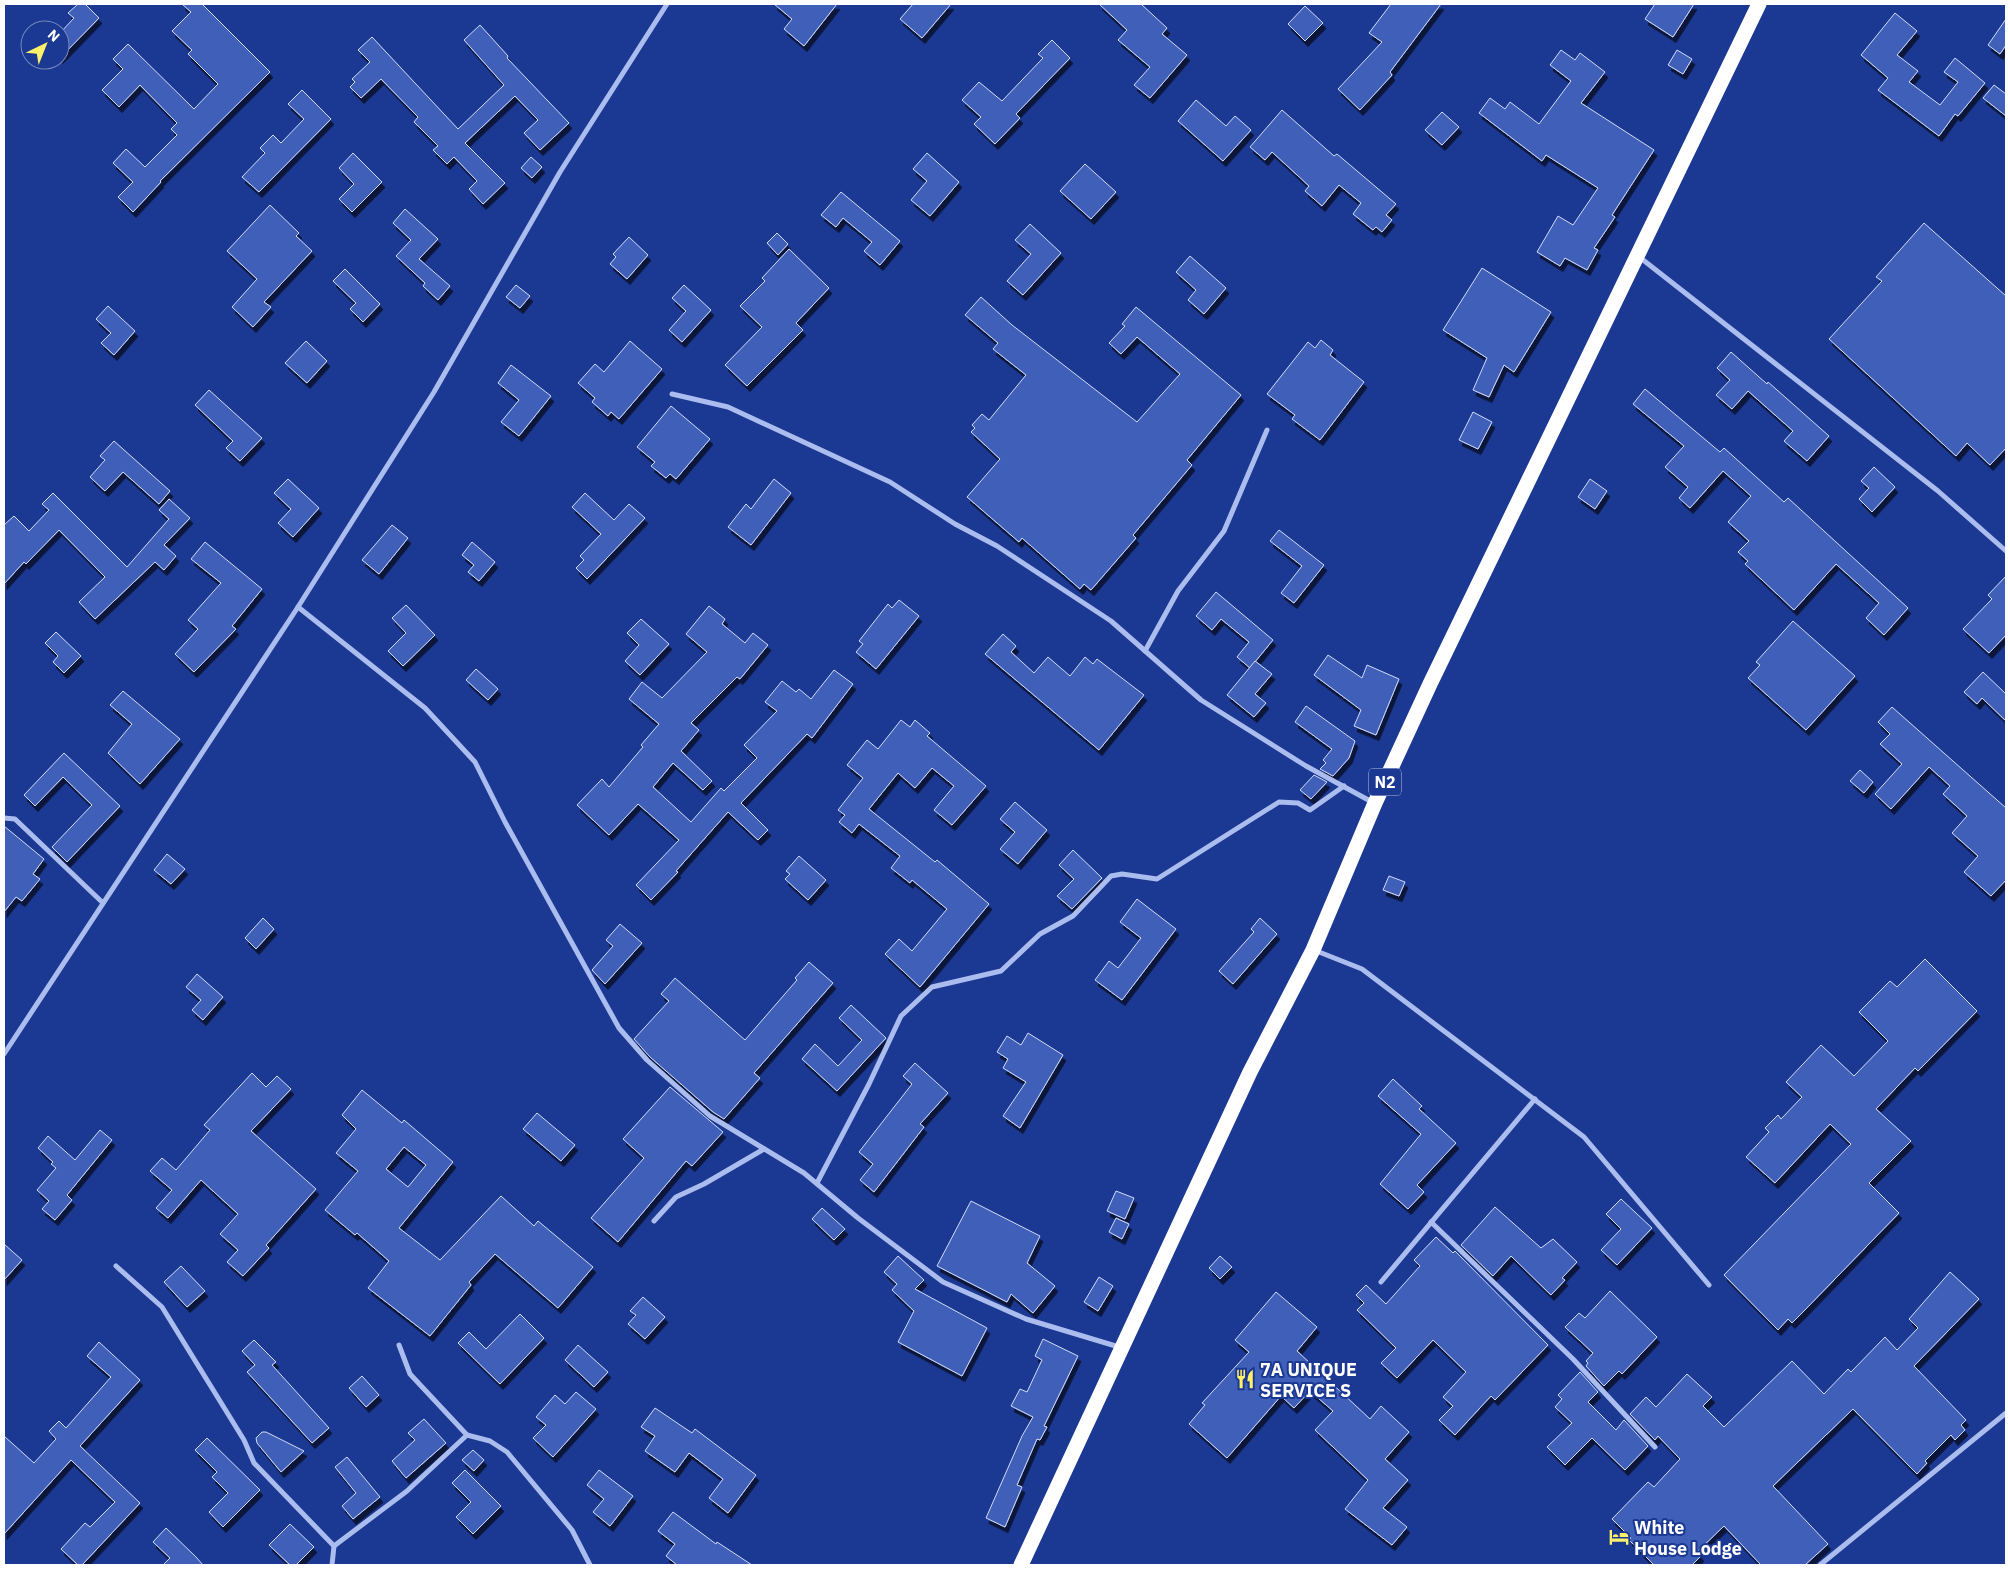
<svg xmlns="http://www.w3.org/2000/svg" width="2010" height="1569" font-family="'IBM Plex Sans',sans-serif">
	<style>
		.building { fill: #3f5eb8; stroke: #d1dcfa; fill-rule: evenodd; filter: url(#shadow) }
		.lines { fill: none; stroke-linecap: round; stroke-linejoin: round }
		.street { stroke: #abbdef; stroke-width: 5 }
		.highway { stroke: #fff; stroke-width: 15 }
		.labels { text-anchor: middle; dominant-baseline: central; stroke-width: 4; stroke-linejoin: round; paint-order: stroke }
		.shield { fill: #1b3892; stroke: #bbc3de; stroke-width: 1 }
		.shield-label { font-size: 16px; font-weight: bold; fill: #fff }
		.poi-label { font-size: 18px; font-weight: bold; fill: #fff; stroke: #1b3892; text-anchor: start }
	</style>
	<defs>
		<filter id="shadow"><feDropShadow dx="3" dy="5.5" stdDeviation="0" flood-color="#0009"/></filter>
	</defs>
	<rect width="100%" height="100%" fill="#1b3892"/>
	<g class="building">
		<polygon points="78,4 85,4 99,18 60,58 60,33 74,18 68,13"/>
		<polygon points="182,4 202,4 270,72 160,181 161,182 133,212 118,197 133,182 113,163 126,149 145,167 177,135 171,129 177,123 140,85 119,107 102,90 123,69 113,59 128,44 194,109 218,84 188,54 192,50 172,31 191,12"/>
		<polygon points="774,4 837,4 804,46 784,29 792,19"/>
		<polygon points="913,4 951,4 922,38 900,19"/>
		<polygon points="1099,4 1141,4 1167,28 1162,34 1187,55 1150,98 1134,85 1150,67 1118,40 1127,30"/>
		<polygon points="1391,4 1441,4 1390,72 1392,75 1360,110 1338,89 1382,42 1369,33"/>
		<polygon points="1655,4 1694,4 1673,37 1645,19"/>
		<polygon points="1305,6 1323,23 1305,41 1288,24"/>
		<polygon points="1895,13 1917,31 1897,55 1918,71 1909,82 1940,105 1958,82 1944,72 1955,58 1985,83 1958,116 1955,114 1939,136 1878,90 1888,78 1861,55"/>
		<polygon points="2006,19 2006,45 2000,54 1988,45"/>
		<polygon points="480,25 508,56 507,58 569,123 540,150 524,133 538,120 515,96 465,143 505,183 483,204 469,189 477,181 454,157 447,164 433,150 438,146 414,122 418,117 381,79 361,98 350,87 355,82 352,79 370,62 358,50 372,37 458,129 504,85 464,40"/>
		<polygon points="1052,40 1070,58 1016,114 1020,118 995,144 974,124 981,117 962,100 979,82 1002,101 1043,58 1038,54"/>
		<polygon points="1561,50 1575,60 1580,53 1605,72 1581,103 1654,150 1612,215 1615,217 1594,248 1598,250 1587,270 1565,258 1560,266 1537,252 1558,216 1573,225 1598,188 1546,155 1542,161 1479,113 1490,98 1505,109 1510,102 1539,124 1571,81 1550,65"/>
		<polygon points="1677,50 1692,59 1683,74 1668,65"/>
		<polygon points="1994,85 2006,94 2006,116 1983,98"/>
		<polygon points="302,90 331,119 259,192 242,177 265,153 260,148 273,135 281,143 304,119 288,104"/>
		<polygon points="1196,100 1226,126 1235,116 1251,130 1223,161 1178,121"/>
		<polygon points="1282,110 1334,156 1337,154 1396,204 1386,215 1392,220 1382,232 1376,227 1373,230 1353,214 1361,203 1339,185 1322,206 1305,191 1309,186 1272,152 1265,160 1250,147"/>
		<polygon points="1442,112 1459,127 1442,145 1425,130"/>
		<polygon points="353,153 382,182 352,212 339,199 354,184 339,168"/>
		<polygon points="927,153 959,182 930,216 911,200 927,181 913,169"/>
		<polygon points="531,157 542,167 532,178 521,168"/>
		<polygon points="1085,164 1116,192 1091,219 1060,191"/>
		<polygon points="841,192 900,241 880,265 864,251 872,242 843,218 836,227 821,215"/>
		<polygon points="270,205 299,233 296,236 312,251 264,302 271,307 253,327 232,307 257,279 227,251"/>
		<polygon points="405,209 438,239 419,259 450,286 438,300 423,286 425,283 396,256 411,240 393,223"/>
		<polygon points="1924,223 2006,296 2006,448 1990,465 1967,443 1956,456 1829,339 1882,281 1876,277"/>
		<polygon points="1030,224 1061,253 1023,295 1007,281 1031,254 1015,240"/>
		<polygon points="777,233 788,244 778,255 767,243"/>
		<polygon points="629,237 648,255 627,279 610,264 616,257 613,254"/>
		<polygon points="789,249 829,288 796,323 803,330 747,386 725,365 762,327 740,306 765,281 762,278"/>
		<polygon points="1190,256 1226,288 1204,314 1188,300 1196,290 1176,272"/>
		<polygon points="1482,268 1551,312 1514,372 1504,365 1489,397 1473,390 1487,358 1443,330"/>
		<polygon points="345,269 380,304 363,322 350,309 356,303 333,281"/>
		<polygon points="516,285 530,296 520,308 506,297"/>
		<polygon points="684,285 711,310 682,342 669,330 686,311 672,298"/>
		<polygon points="981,297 1012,325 1137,422 1180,374 1137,337 1121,354 1109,343 1125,326 1122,324 1136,307 1241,395 1187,460 1192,465 1133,535 1136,538 1091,590 1084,584 1080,589 1022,538 1019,542 967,497 1000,459 971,432 975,428 972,425 982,414 989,420 1026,375 993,349 998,343 965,315"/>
		<polygon points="108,306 135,331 114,355 101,343 111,333 96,319"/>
		<polygon points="1321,340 1333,350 1330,355 1364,382 1320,440 1292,419 1295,415 1267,394 1308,342 1315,348"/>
		<polygon points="306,341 327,361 307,383 285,363"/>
		<polygon points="630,341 662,369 619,419 611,412 608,416 592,402 595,398 578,383 595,364 604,372"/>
		<polygon points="1731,352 1767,384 1768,382 1829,436 1807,461 1784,441 1793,431 1748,391 1732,409 1716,395 1730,380 1717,368"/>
		<polygon points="511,365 551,396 519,436 501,422 519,400 498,383"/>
		<polygon points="1645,389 1720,452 1724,448 1784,502 1788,498 1908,608 1884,635 1866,618 1879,603 1836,564 1794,610 1745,564 1748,561 1738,552 1749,541 1728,522 1751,496 1723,471 1690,508 1679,498 1688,487 1665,467 1684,446 1633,404"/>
		<polygon points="209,390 262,438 240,461 226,448 233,441 195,405"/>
		<polygon points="671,406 710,439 676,479 670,474 666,478 651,466 655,462 637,447"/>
		<polygon points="1473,412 1492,422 1478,449 1459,440"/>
		<polygon points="114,441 170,491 159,504 123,472 105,491 90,477 105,460 100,456"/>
		<polygon points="1874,467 1895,487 1872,512 1859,499 1869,488 1861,481"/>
		<polygon points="288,479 319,508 293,537 278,523 291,509 274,493"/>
		<polygon points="774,479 791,493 751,545 728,527 746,504 751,509"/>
		<polygon points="1590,479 1607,491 1595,509 1578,497"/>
		<polygon points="53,493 127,567 169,519 159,510 169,499 190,518 164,545 176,556 164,570 155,562 95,619 79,602 105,577 59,530 26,564 24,562 4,584 4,525 14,516 29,531 49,510 42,504"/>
		<polygon points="585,493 614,520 629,504 645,518 587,579 576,568 584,560 580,556 601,534 572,507"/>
		<polygon points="392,525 408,538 379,574 362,560"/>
		<polygon points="1279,530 1324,565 1294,603 1281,593 1302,566 1270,541"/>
		<polygon points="205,542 262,589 232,626 236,629 194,672 175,654 198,629 188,620 221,583 191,559"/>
		<polygon points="472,542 495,562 479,581 468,572 474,565 462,555"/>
		<polygon points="2006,576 2006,635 1989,653 1963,629 1992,599 1988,595"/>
		<polygon points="1216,592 1273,640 1250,668 1237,657 1249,642 1221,619 1212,630 1196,616"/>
		<polygon points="899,600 919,616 876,669 856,652 863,644 859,641 888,604 892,608"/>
		<polygon points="406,605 435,635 403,666 388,651 406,633 392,618"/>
		<polygon points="709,606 725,619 722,624 745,643 753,633 768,645 740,679 737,677 691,723 699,730 681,751 712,781 703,790 673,763 653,787 691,822 721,788 724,791 757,758 744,745 777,711 765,702 782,681 796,692 799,689 811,699 834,670 853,684 812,738 807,734 741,803 768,830 758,840 728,812 676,871 678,872 651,900 636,885 679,840 638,804 609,835 577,805 602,779 609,787 643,747 641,745 659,724 629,699 642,682 662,698 707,652 686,634"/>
		<polygon points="641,619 669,644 640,675 625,661 639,645 627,633"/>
		<polygon points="1793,621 1855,676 1806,730 1748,678 1760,665 1756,662"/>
		<polygon points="56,632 81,656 64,673 53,662 58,656 45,643"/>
		<polygon points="1003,634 1016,646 1011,652 1034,673 1048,657 1070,676 1085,657 1093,664 1097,659 1144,695 1099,750 985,654"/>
		<polygon points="1328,655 1362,678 1367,665 1399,679 1376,735 1354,726 1361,710 1314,675"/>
		<polygon points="1255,661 1272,674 1255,694 1266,703 1254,717 1227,695"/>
		<polygon points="476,669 498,689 488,700 466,680"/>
		<polygon points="1983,672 2006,694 2006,721 1982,698 1977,704 1964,692"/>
		<polygon points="123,691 180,739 140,784 108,753 132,724 110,705"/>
		<polygon points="1306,706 1355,741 1349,758 1333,776 1320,769 1326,763 1323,760 1332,749 1295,722"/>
		<polygon points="1892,707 2006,808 2006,880 1991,896 1964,872 1978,856 1952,833 1967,816 1943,794 1950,786 1929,767 1891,809 1875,794 1902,764 1880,744 1890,734 1878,722"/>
		<polygon points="901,720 910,727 915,720 930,733 927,736 986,786 952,825 934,810 954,786 932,768 915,788 898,773 869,809 935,862 937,860 989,904 920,987 885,954 899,939 912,951 947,909 912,880 910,883 891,868 900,856 859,824 852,833 839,822 845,815 838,810 863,778 847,765 867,740 878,749"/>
		<polygon points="64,753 120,806 67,862 52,847 92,805 63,777 35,806 24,795"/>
		<polygon points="1860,770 1873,782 1864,793 1850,781"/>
		<polygon points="1314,775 1327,782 1311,799 1300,790"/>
		<polygon points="1015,802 1047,830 1018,864 1000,849 1015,832 1000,819"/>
		<polygon points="4,826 44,859 33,874 40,879 22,901 16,897 4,912"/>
		<polygon points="1073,850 1102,878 1072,909 1057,896 1074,879 1059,865"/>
		<polygon points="167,854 185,869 171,884 154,870"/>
		<polygon points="799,856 826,880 808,900 785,879 790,874 786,871"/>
		<polygon points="1389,876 1405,882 1399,896 1383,890"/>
		<polygon points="1137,899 1176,929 1122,1000 1095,980 1109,961 1118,968 1141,938 1120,922"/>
		<polygon points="263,918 274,929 256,949 245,938"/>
		<polygon points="1260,918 1277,934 1233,984 1219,971 1254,932 1251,929"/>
		<polygon points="620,924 642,943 605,984 592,970 613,946 606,940"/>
		<polygon points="1925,959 1977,1011 1918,1071 1915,1068 1876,1109 1911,1141 1869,1183 1899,1213 1802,1313 1792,1323 1788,1319 1778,1330 1724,1275 1851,1144 1830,1124 1775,1183 1746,1157 1769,1132 1765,1128 1778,1115 1781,1119 1802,1097 1786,1082 1821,1045 1854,1076 1888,1041 1859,1012 1890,981 1897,987"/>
		<polygon points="809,962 833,983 754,1073 760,1078 724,1119 713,1112 650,1057 634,1039 669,1001 661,994 675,978 745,1040 797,980 795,978"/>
		<polygon points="197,974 223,997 203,1020 192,1010 201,1000 186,987"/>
		<polygon points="851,1005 886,1038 837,1091 802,1059 815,1044 838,1066 862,1040 839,1018"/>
		<polygon points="1028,1033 1063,1055 1020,1128 1003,1116 1026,1082 1003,1068 1008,1059 997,1052 1007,1036 1021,1045"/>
		<polygon points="915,1063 948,1093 920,1124 924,1127 874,1192 860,1180 873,1164 859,1152 912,1084 903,1076"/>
		<polygon points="252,1073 266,1087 277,1076 291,1089 251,1131 316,1189 266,1245 269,1248 243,1276 227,1262 238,1250 220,1234 238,1214 201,1180 168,1218 156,1208 172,1190 150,1171 162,1158 176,1170 210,1130 204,1125"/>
		<polygon points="1393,1079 1422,1106 1419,1109 1456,1143 1417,1185 1424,1192 1408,1209 1380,1184 1421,1134 1378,1096"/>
		<polygon points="670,1087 723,1132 692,1166 686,1161 618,1242 591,1218 644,1158 623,1139"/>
		<path d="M362,1090L402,1123L404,1120L453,1162L399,1228L440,1260L501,1196L534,1226L538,1221L593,1267L558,1308L495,1254L469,1282L471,1285L430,1336L368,1288L389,1261L357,1233L355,1235L325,1210L358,1171L336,1153L356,1129L342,1115ZM404,1147L426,1165L408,1187L386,1169Z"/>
		<polygon points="537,1113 575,1145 561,1161 523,1129"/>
		<polygon points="100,1130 112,1140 67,1195 72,1200 55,1220 42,1209 49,1201 37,1190 56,1168 51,1164 53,1162 38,1148 48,1136 75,1160"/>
		<polygon points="1116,1191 1134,1198 1125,1219 1107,1211"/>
		<polygon points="1621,1199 1652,1228 1617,1265 1601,1250 1621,1229 1606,1214"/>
		<polygon points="971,1201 1040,1236 1027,1263 1055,1286 1033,1313 1011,1294 1007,1302 937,1266"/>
		<polygon points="1495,1207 1541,1248 1553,1239 1577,1262 1562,1278 1565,1280 1551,1295 1511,1256 1493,1276 1461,1245"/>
		<polygon points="822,1208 845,1229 834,1240 812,1219"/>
		<polygon points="1116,1218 1129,1224 1122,1239 1109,1232"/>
		<polygon points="1436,1237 1453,1253 1455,1251 1548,1345 1495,1400 1491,1396 1455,1435 1439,1420 1453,1406 1443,1397 1466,1372 1433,1340 1397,1378 1381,1363 1396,1348 1357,1310 1364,1303 1356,1295 1366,1285 1386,1304 1420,1266 1414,1260"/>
		<polygon points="4,1244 22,1260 4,1280"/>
		<polygon points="898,1256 924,1280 915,1289 987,1328 962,1376 898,1342 914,1311 892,1290 897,1284 884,1272"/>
		<polygon points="1220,1256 1232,1267 1220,1279 1209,1268"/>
		<polygon points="181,1266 205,1291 187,1307 164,1282"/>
		<polygon points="1950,1272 1979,1299 1914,1366 1966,1420 1961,1425 1965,1430 1955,1440 1951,1435 1925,1461 1927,1463 1917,1474 1853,1409 1773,1486 1828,1544 1805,1565 1761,1565 1724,1526 1697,1552 1701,1556 1692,1565 1654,1565 1629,1540 1631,1538 1612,1519 1648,1482 1654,1487 1680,1459 1658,1436 1655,1440 1630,1414 1646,1397 1656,1407 1687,1374 1712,1397 1703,1406 1724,1427 1792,1361 1824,1394 1848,1369 1851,1372 1885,1337 1897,1350 1918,1328 1909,1319"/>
		<polygon points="1099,1277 1113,1286 1098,1311 1084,1302"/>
		<polygon points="1610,1291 1657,1337 1622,1374 1619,1371 1604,1386 1586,1366 1588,1363 1586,1361 1593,1353 1565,1327 1579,1313 1585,1318"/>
		<polygon points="1276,1292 1317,1327 1297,1351 1370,1419 1381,1406 1409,1432 1385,1459 1408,1480 1383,1508 1407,1527 1392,1545 1345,1509 1368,1480 1315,1430 1333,1411 1310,1391 1294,1408 1281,1396 1227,1458 1189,1424 1205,1405 1202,1403 1249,1352 1235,1340"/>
		<polygon points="643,1297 665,1317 645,1339 628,1324 636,1315 630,1311"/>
		<polygon points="520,1314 544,1338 500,1384 458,1343 469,1332 486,1349"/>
		<polygon points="1043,1339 1078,1356 1044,1426 1047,1427 1040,1440 1037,1439 1017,1485 1022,1487 1005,1527 986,1518 1022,1436 1033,1417 1011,1406 1020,1389 1027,1392 1042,1360 1035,1356"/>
		<polygon points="254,1340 276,1362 272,1365 329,1428 312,1443 247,1372 255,1365 242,1351"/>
		<polygon points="99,1342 140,1380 80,1446 140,1503 82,1565 78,1565 61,1549 85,1523 90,1527 115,1502 71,1460 4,1534 4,1436 34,1463 56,1439 49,1431 59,1421 66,1428 111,1377 87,1356"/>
		<polygon points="578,1345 608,1372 594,1387 565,1360"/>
		<polygon points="1580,1372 1598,1392 1588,1402 1616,1430 1624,1420 1648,1446 1625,1470 1592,1438 1565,1465 1547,1447 1572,1423 1555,1407 1562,1399 1558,1395"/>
		<polygon points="362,1376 379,1395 366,1407 349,1388"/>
		<polygon points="576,1392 596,1409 553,1457 533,1438 546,1425 536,1417 555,1395 565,1404"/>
		<polygon points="655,1408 692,1433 695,1429 756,1475 728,1513 709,1498 723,1479 689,1453 675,1472 645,1451 655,1436 641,1427"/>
		<polygon points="424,1419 446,1443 406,1478 392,1461 415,1440 408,1433"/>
		<polygon points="262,1432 266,1432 304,1451 281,1472 257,1443 256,1438"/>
		<polygon points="207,1438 260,1490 223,1527 209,1512 228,1493 212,1477 217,1472 195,1450"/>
		<polygon points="473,1450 484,1460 474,1471 462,1460"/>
		<polygon points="347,1457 380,1497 353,1519 342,1506 356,1493 335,1467"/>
		<polygon points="465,1470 501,1506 473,1534 456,1517 471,1502 452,1483"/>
		<polygon points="599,1470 633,1496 610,1526 593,1512 604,1499 587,1485"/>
		<polygon points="673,1512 716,1544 717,1542 752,1565 677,1565 666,1556 675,1544 658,1531"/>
		<polygon points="290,1524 314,1547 296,1565 290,1565 269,1545"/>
		<polygon points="166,1528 196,1557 203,1565 163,1565 170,1558 153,1542"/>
	</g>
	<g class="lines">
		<g class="street">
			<polyline points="1638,256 1938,491 2006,551"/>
			<polyline points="672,394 728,407 890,482 955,524 997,546 1111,621 1201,700 1306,766 1372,802"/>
			<polyline points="298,607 425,708 475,762 505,822 619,1028 647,1060 710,1116 804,1173 858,1218 943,1282 1026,1319 1119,1347"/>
			<polyline points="1145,651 1178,591 1224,531 1267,430"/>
			<polyline points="4,818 15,819 103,903"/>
			<polyline points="1314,950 1362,969 1584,1137 1709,1285"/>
			<polyline points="4,1054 298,607 434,392 560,172 667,4"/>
			<polyline points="817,1183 869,1084 901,1016 932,987 1001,971 1040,934 1073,916 1111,876 1122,874 1157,879 1279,802 1298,803 1310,810 1344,786"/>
			<polyline points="654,1221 676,1197 704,1184 764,1149"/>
			<polyline points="1431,1222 1573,1359 1655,1447"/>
			<polyline points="116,1266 162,1307 244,1440 254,1463 334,1546 332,1565"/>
			<polyline points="1381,1282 1535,1099"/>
			<polyline points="467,1435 490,1441 507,1452 572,1530 590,1565"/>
			<polyline points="334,1546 407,1491 467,1435 410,1374 399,1345"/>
			<polyline points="1820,1565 2006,1413"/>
		</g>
		<polyline class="highway" points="1021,1565 1250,1072 1313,950 1375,803 1430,684 1759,4"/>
	</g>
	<defs>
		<symbol id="restaurant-bare" viewBox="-9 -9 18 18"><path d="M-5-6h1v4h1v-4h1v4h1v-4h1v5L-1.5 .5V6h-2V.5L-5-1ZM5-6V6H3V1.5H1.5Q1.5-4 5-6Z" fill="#fff069" stroke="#1b3892" stroke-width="2.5" paint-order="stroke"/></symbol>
		<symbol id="hotel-bare" viewBox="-9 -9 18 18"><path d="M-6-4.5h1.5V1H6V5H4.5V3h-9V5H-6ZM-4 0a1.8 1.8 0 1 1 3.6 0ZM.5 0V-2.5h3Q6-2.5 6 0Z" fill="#fff069" stroke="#1b3892" stroke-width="2.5" paint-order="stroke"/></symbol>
	</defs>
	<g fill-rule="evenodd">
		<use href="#restaurant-bare" x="1231" y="1365" width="28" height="28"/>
		<use href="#hotel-bare" x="1605" y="1523" width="28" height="28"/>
	</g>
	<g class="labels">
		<rect class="shield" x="1369" y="768.5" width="32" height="27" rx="4"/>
		<g class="shield-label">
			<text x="1385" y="782">N2</text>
		</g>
		<g class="poi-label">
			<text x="1260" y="1369">7A UNIQUE<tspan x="1260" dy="21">SERVICE S</tspan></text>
			<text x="1634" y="1527">White<tspan x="1634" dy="21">House Lodge</tspan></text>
		</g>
	</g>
	<rect width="2010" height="1569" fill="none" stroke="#ffffff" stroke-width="10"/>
	<g transform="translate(45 45) rotate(43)"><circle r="24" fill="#1b3892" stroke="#7688be"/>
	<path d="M0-4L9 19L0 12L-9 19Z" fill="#fff069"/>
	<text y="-8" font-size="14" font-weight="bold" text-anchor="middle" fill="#ffffff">N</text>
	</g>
</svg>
